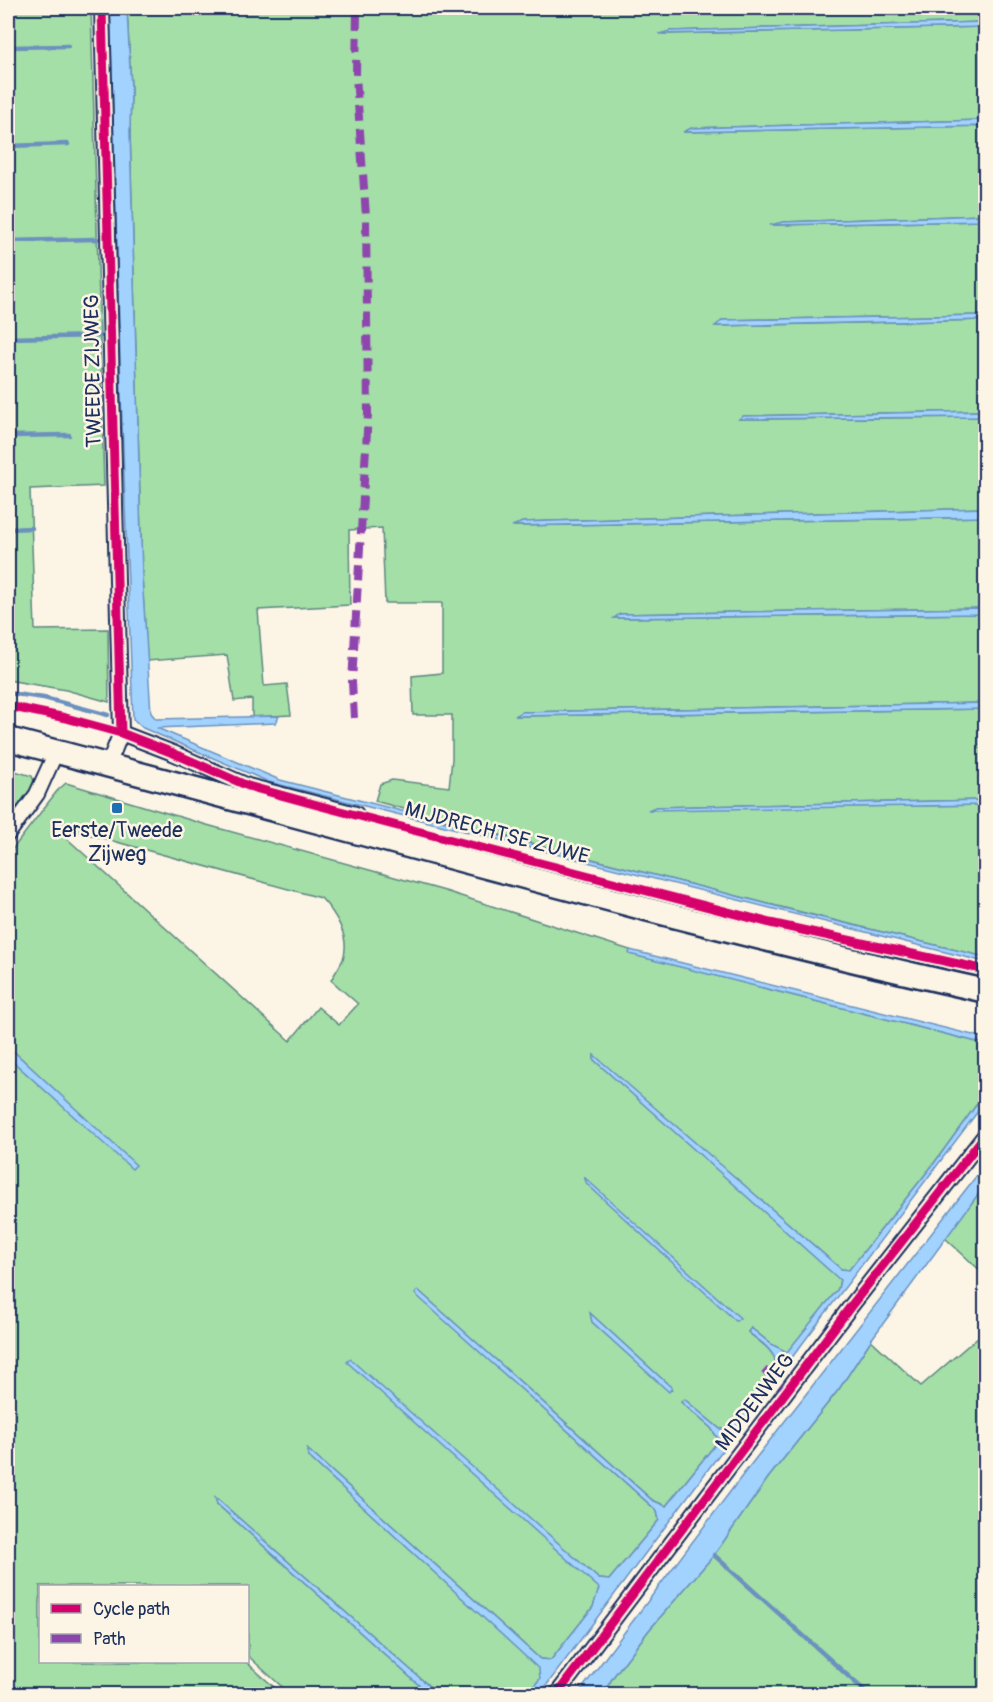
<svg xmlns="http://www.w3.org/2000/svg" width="993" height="1702" font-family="Pangolin,sans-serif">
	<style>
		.green { fill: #a3dfa6; stroke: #5f8782; stroke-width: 1.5; fill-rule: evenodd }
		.water { fill: #a2d3ff; stroke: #6c91bf; stroke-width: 1.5 }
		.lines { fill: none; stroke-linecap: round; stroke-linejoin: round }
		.stream { stroke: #6c91bf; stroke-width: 4.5 }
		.street-casing { stroke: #1b2f5e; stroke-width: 18 }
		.primary-casing { stroke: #1b2f5e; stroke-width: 27 }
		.street { stroke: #fcf5e5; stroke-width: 14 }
		.primary { stroke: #fcf5e5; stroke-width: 22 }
		.quiet { stroke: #8e44ad; stroke-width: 8; stroke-dasharray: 15 8; stroke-linecap: butt }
		.cycleway-casing { stroke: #fcf5e5; stroke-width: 13 }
		.cycleway { stroke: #d6006c; stroke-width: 9 }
		.poi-dot { fill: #1f6fb2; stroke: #fcf5e5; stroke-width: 2 }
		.labels { text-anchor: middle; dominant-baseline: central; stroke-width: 5; stroke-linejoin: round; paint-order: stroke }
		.street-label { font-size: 21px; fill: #1b2f5e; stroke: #fcf5e5 }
		.poi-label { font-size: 21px; fill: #1b2f5e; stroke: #fcf5e5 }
	</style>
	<rect width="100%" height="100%" fill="#fcf5e5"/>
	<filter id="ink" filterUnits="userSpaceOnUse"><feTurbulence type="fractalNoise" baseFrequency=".0167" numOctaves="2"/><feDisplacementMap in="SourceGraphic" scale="12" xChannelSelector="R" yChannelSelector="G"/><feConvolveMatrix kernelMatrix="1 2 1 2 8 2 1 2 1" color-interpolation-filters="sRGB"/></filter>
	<g filter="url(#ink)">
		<g class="green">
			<polygon points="8,8 91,8 104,486 30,489 35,630 108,629 109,702 66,690 8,680"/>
			<path d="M127,8H985V22L670,31L663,34L985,27V120L692,128L684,132L985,126V215L783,222L773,225L985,221V315L723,320L717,326L985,320V411L744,416L740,419L985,417V508L551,521L523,522L514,526L985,517V608L620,614L615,618L985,614V703L522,712L517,716L985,709V800L656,807L651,809L985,805V957C781,908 578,857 375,801L380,784L392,780L449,787L452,759V715H413L412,676L442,673V603H385L382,528L349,530L350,605L258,610L264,686L287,684L291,715L252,717V699L234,701L227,655L147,661L142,576L130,131L131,89Z"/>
			<polygon points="8,769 32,776 35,784 22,807 12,806 8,813"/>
			<path d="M66,783L207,825L445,891L630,950V954L985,1044V1093L932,1166L849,1270L841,1269L594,1056V1060L840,1279L838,1289L787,1353L771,1344L751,1328L748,1332C757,1340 771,1348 775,1359C779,1374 736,1417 726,1429H720L684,1399L681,1402L711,1428L719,1440L666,1506L652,1500L419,1291L416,1294L657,1511L659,1520L609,1580L599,1579L348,1361L600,1588L593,1607L551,1660L540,1659L308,1450L309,1457L540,1669V1679L527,1694H438L216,1498L217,1504L429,1694H290L248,1656V1586H40V1662H246L282,1694H13L8,1689V1057L132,1168L135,1165L8,1046V855L57,791ZM51,824L321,898C335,913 351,937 343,959C340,966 335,973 331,980L358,1004L339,1025L318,1007L290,1041ZM591,1314L672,1388V1389L669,1391L592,1322Z"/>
			<polygon points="985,1185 985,1275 945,1238"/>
			<polygon points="985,1331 985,1694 603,1694 613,1677 649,1630 714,1555 768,1478 839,1389 871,1340 921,1386"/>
		</g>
		<g class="water">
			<polygon points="110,8 127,8 131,89 130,131 142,576 151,713 156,719 279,716 276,723 157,728 280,780 807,914 985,957 985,962 269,782 143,728 133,719 121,396"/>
			<polygon points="985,22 985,27 659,34 670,31"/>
			<polygon points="986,120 985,126 683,132 692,128"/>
			<polygon points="985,215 985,221 770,225 783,222"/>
			<polygon points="986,315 985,320 715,326 723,320"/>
			<polygon points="986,411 985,417 739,419 743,416"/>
			<polygon points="985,508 985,517 512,526 523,522 551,521"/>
			<polygon points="985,608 985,614 614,618 620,614"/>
			<polygon points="986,703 985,709 515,716 522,712"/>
			<polygon points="985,800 985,805 648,810 656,807"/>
			<polygon points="630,950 985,1038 985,1044 629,954"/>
			<polygon points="8,1046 136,1165 132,1169 8,1057"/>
			<path d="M594,1055L841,1269L849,1270L932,1166L985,1093V1102L784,1368L771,1381L772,1384L540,1694H527L540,1679L539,1669L309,1457L307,1449L540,1659L551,1660L593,1607L599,1588L347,1362L350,1359L599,1579L609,1580L659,1520L657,1511L415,1294L418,1290L652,1500L666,1506L719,1440L711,1428L681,1402L684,1399L720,1429H727C737,1417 780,1374 775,1359C770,1347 757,1339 748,1332L751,1328L771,1344L787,1352L838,1289L840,1280L594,1060Z"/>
			<polygon points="985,1165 985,1185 871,1340 839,1389 768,1478 714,1555 649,1630 613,1677 603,1694 578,1694 745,1472"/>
			<polygon points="584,1177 740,1318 736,1321 587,1184"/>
			<polygon points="590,1313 672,1388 669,1392 592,1322"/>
			<polygon points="215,1497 438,1694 429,1694 217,1504"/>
		</g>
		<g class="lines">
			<g class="stream">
				<polyline points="8,47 68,46"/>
				<polyline points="8,146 68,144"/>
				<polyline points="8,241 97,239"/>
				<polyline points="8,338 100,336"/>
				<polyline points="8,436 69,435"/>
				<polyline points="8,529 32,528"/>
				<polyline points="8,693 44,698 108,715"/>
				<polyline points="714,1555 868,1694"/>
			</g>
			<defs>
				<g id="street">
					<polyline points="102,8 121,733 108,765"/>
					<polyline points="121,733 173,753 248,786 356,814"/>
					<polyline points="8,834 37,794 56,752"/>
					<polyline points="557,1694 851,1306 986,1134"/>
				</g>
				<path id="primary" d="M8,739C333,824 657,918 986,991"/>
			</defs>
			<use href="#street" class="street-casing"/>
			<use href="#primary" class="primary-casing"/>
			<use href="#street" class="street"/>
			<use href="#primary" class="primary"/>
			<g class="quiet">
				<polyline points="354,718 352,682 368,414 366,216 356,76 357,8"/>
				<polyline points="764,1370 787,1390"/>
			</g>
			<defs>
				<g id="cycleway">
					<polyline points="102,8 121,733"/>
					<polyline points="8,706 66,718 121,733 173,753 248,786 321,806 770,923 986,970"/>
					<polyline points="557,1694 851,1306 986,1134"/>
				</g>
			</defs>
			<use href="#cycleway" class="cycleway-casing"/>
			<use href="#cycleway" class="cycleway"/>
		</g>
	</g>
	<rect class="poi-dot" x="111" y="802" width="12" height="12" rx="3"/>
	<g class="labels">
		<g class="street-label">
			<text transform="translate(93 371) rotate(-91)">TWEEDE ZIJWEG</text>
			<text transform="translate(497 833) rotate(15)">MIJDRECHTSE ZUWE</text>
			<text transform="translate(755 1402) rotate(-53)">MIDDENWEG</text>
		</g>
		<g class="poi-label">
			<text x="117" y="830">Eerste/Tweede<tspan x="117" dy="24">Zijweg</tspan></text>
		</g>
	</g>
	<rect width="993" height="1702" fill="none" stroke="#fcf5e5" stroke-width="30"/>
	<rect x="15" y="15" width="963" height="1672" fill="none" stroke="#1b2f5e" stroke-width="2" filter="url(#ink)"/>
	<rect x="39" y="1585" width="210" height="78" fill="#fcf5e5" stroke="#a2a6af" stroke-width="1.5"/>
	<rect x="51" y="1604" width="30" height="9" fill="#d6006c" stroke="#a2a6af" stroke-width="1.5"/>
	<text x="93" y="1615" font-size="18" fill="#1b2f5e">Cycle path</text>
	<rect x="51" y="1634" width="30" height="9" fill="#8e44ad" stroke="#a2a6af" stroke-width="1.5"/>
	<text x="93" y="1645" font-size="18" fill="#1b2f5e">Path</text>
</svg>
